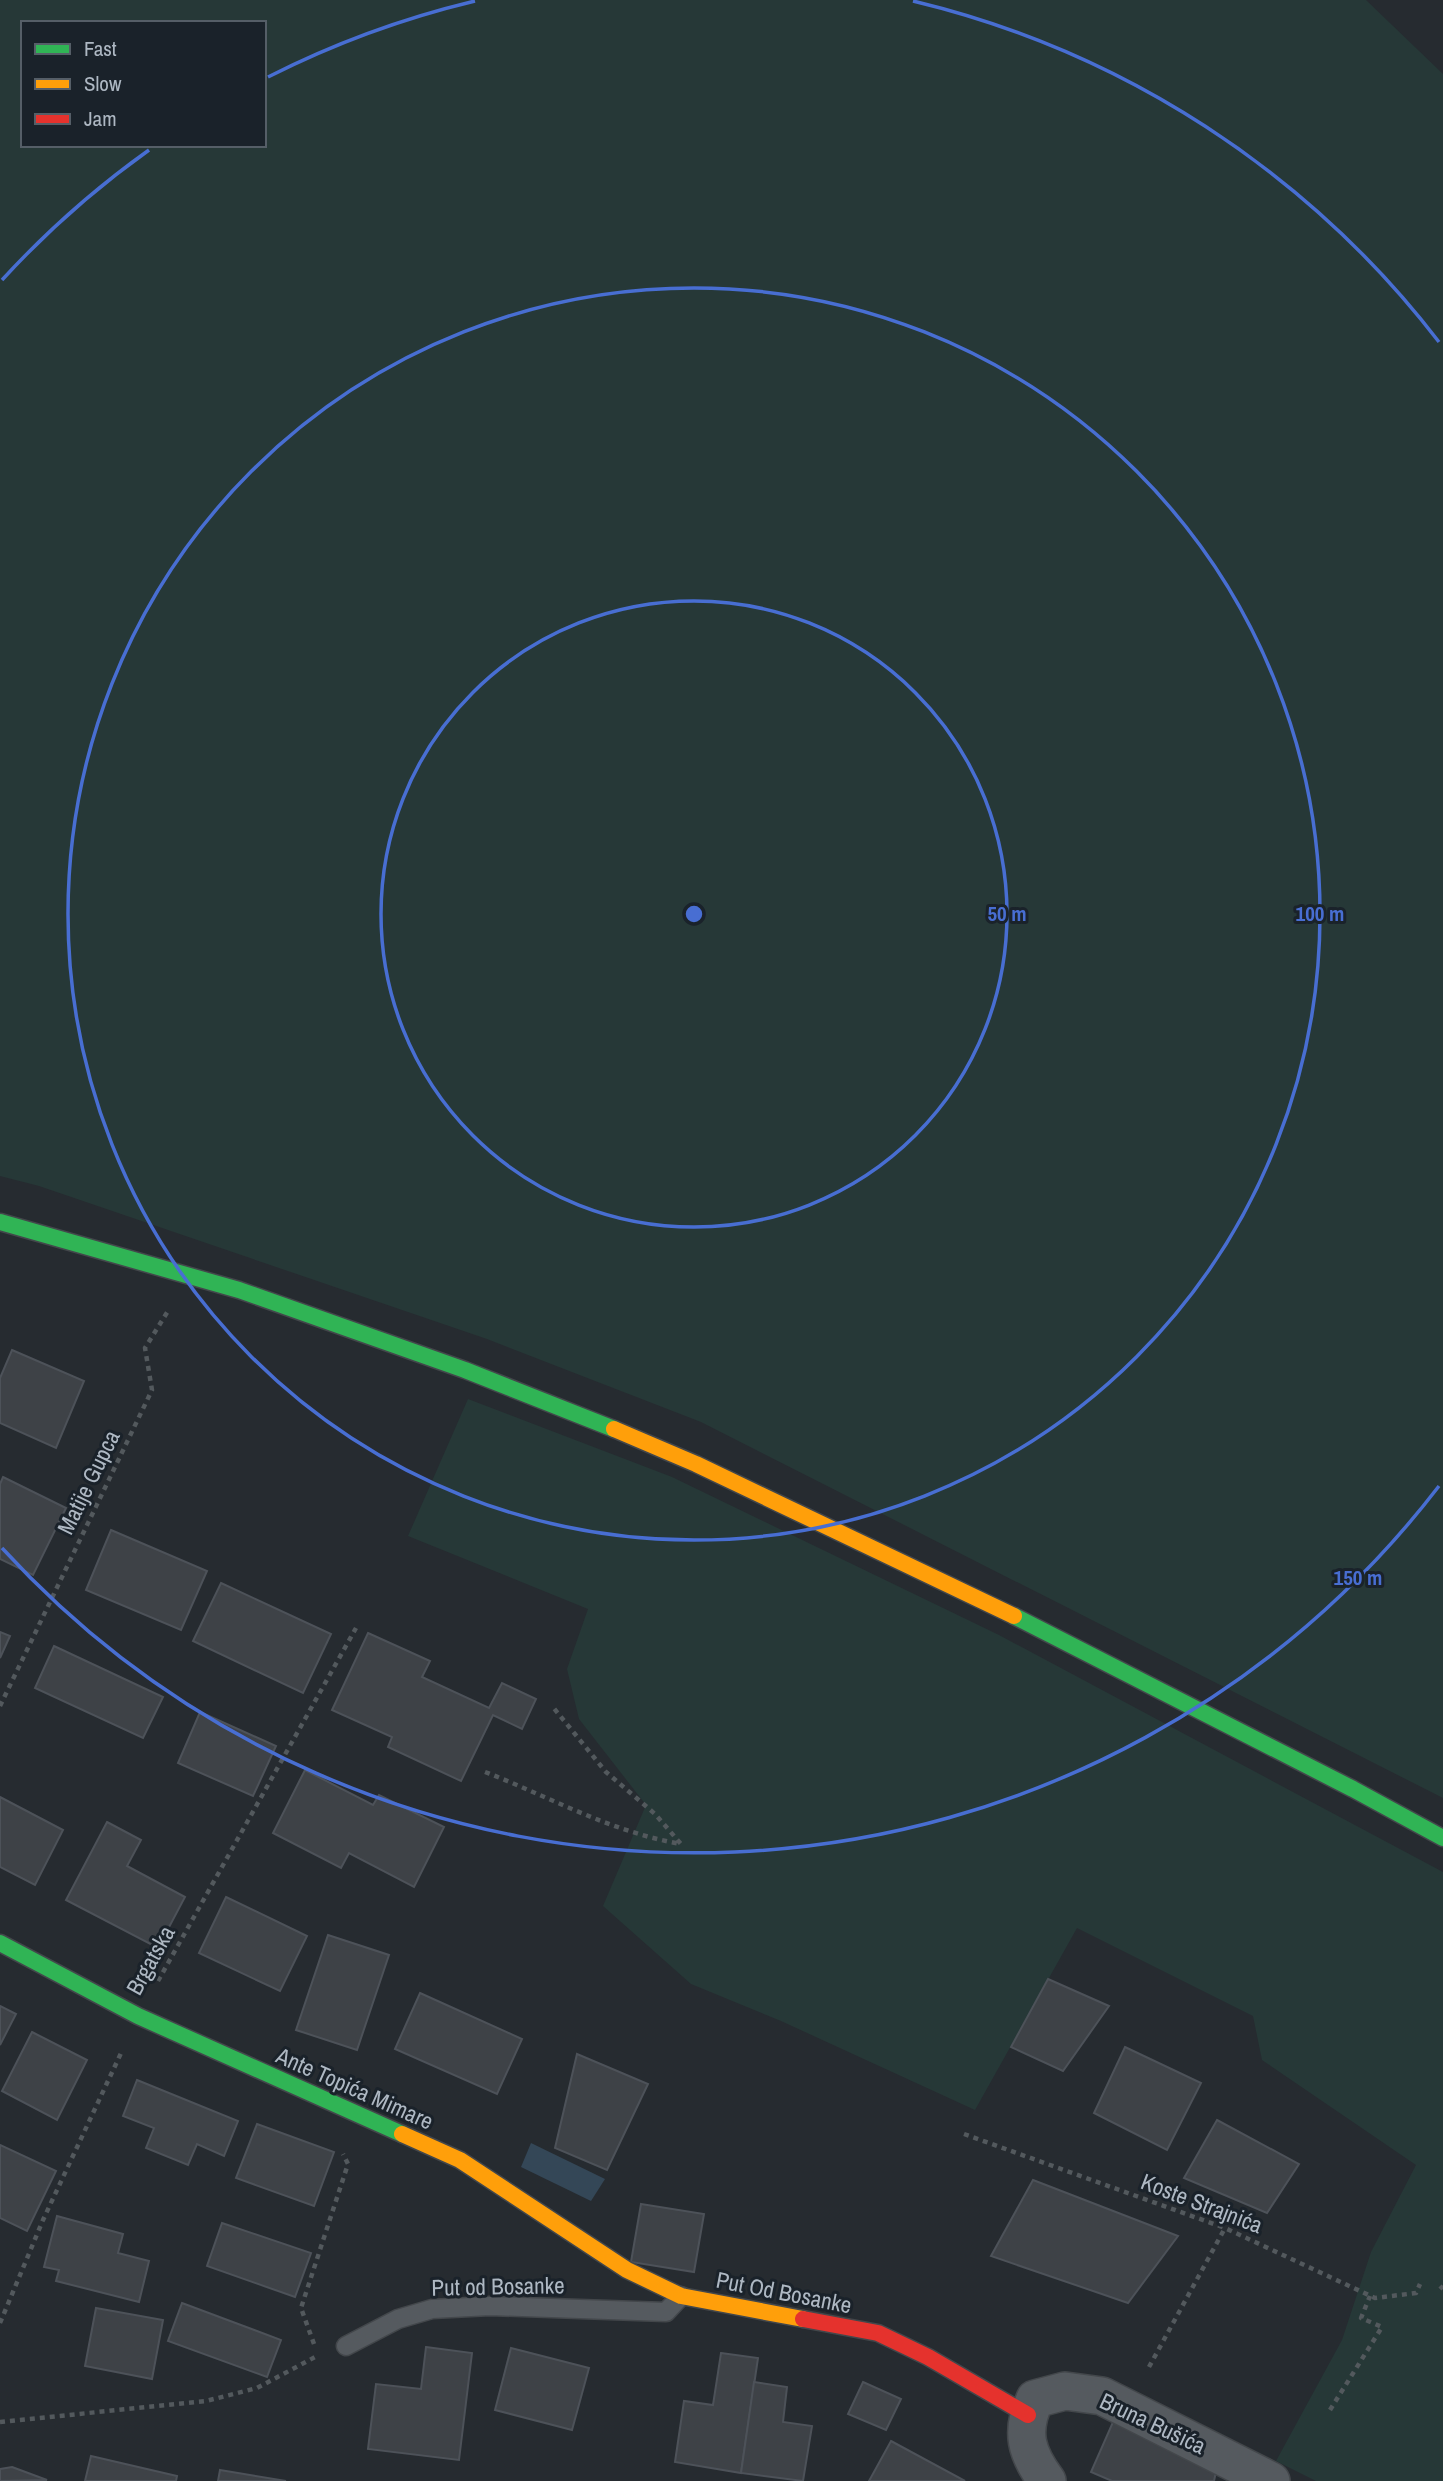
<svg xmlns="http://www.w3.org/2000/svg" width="1443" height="2481" font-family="'Archivo Narrow',sans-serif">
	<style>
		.green { fill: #263837; fill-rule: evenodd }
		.water { fill: #344757 }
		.building { fill: #3e4247; stroke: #4d5259; stroke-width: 2 }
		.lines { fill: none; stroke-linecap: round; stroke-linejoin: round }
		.lane-casing { stroke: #43474b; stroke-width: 21 }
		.street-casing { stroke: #43474b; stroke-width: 40 }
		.fast-casing { stroke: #43474b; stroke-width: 19 }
		.slow-casing { stroke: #43474b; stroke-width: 19 }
		.jam-casing { stroke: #43474b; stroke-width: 19 }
		.path { stroke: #53595d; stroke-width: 4.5; stroke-dasharray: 5 5; stroke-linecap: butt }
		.lane { stroke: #555a5f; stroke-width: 18 }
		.street { stroke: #555a5f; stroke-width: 37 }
		.fast { stroke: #30b455; stroke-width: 16 }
		.slow { stroke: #ff9f0a; stroke-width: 16 }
		.jam { stroke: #e5322d; stroke-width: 16 }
		.ring { fill: none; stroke: #486ed2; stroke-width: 3.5 }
		.labels { text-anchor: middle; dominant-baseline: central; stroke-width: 6; stroke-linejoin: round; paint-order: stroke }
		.street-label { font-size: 23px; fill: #aeb8c3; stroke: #1a222a }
		.centre { fill: #486ed2; stroke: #1a222a; stroke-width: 3.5 }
		.ring-label { font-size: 21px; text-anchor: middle; font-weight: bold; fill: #486ed2; stroke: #1a222a; stroke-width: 6; stroke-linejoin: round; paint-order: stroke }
	</style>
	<rect width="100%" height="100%" fill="#262b30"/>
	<g class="green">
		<path d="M0,0H1366L1443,74V1798L701,1422L487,1339L39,1186L0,1176ZM23,23H264V145H23Z"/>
		<polygon points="468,1399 672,1477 999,1635 1443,1872 1443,2481 1316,2481 1276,2461 1342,2340 1371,2252 1416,2165 1262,2060 1253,2016 1077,1928 975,2110 781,2021 691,1984 603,1906 646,1805 579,1719 567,1669 588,1609 408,1536"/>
	</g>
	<polygon class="water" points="531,2143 605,2179 591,2201 521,2167"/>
	<g class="building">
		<polygon points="12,1350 84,1381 56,1448 0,1423 0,1378"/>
		<polygon points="3,1477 66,1508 33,1575 0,1559 0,1484"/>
		<polygon points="111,1530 207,1571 181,1630 86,1590"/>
		<polygon points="221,1583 331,1634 303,1693 193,1641"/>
		<polygon points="0,1632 10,1636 0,1658"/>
		<polygon points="368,1633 430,1661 422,1677 489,1708 502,1683 536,1699 522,1729 493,1715 461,1781 388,1747 392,1737 332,1710"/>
		<polygon points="54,1646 163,1697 143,1738 35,1688"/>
		<polygon points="200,1712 276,1746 253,1796 178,1763"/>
		<polygon points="305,1770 373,1805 379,1795 444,1827 414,1887 349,1853 341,1868 273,1833"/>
		<polygon points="0,1797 63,1830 35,1885 0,1867"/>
		<polygon points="107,1822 141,1840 127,1866 185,1897 158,1948 66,1900"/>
		<polygon points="226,1897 307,1936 280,1991 199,1953"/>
		<polygon points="328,1935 389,1955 357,2050 296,2030"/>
		<polygon points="1048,1979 1109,2006 1063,2071 1011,2047"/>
		<polygon points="420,1993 522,2039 497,2094 395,2049"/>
		<polygon points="0,2006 16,2014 0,2045"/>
		<polygon points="32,2032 87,2060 57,2120 2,2091"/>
		<polygon points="1125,2047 1201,2083 1167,2150 1094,2113"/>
		<polygon points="577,2054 648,2084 607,2170 555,2148"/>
		<polygon points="137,2080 238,2121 224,2156 197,2144 188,2165 146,2148 154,2128 123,2116"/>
		<polygon points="1217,2120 1299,2164 1267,2213 1184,2178"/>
		<polygon points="257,2124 334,2152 314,2206 236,2178"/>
		<polygon points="0,2145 56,2171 27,2231 0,2218"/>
		<polygon points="1033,2180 1178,2236 1128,2303 991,2256"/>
		<polygon points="641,2204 704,2214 694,2272 631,2262"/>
		<polygon points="57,2216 123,2234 118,2253 149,2261 139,2302 56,2281 59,2270 44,2267"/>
		<polygon points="222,2223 311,2253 295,2297 207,2266"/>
		<polygon points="182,2303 281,2340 267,2377 168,2341"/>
		<polygon points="96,2308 163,2320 152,2379 85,2366"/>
		<polygon points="426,2347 472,2353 459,2460 368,2449 376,2384 421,2389"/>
		<polygon points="511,2348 589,2368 572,2430 495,2410"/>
		<polygon points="721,2353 758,2358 741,2473 675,2462 684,2401 713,2405"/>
		<polygon points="754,2382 787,2387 783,2422 812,2426 803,2481 741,2473"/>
		<polygon points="863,2382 901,2399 886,2430 848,2414"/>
		<polygon points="1113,2422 1217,2467 1214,2481 1112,2481 1091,2472"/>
		<polygon points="891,2441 965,2481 869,2481"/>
		<polygon points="91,2456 177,2476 176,2481 85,2481"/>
		<polygon points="12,2467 47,2480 0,2481 0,2469"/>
		<polygon points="220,2470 286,2481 218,2481"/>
	</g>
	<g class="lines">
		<defs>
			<polyline id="lane" points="346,2346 398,2319 432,2309 490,2306 666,2312 681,2296"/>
			<path id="street" d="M1047,2481C1026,2453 1020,2432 1035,2399L1065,2391L1102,2396L1271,2481"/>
			<g id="fast">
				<polyline points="0,1222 239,1290 465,1370 614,1429"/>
				<polyline points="1014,1616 1353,1789 1443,1838"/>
				<polyline points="0,1943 138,2016 402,2134"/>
			</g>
			<g id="slow">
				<polyline points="614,1429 696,1464 1014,1616"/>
				<polyline points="402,2134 460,2160 627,2270 681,2296 803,2319"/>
			</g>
			<polyline id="jam" points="803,2319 878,2333 928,2357 1028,2415"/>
		</defs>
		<use href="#lane" class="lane-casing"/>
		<use href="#street" class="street-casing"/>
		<use href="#fast" class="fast-casing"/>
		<use href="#slow" class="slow-casing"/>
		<use href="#jam" class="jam-casing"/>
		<g class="path">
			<polyline points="0,1706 152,1390 145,1348 168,1311"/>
			<path d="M485,1772C550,1797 611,1832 681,1844L655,1814L606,1772L552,1706"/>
			<polyline points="158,1981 356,1628"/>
			<polyline points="964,2134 1225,2228 1375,2298 1416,2293 1420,2284"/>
			<polyline points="1440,2286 1443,2289"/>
			<polyline points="0,2323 43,2220 122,2051"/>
			<polyline points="314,2344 301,2308 348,2164 343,2154"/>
			<polyline points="1149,2367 1225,2228"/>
			<polyline points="1330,2410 1382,2327 1361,2318 1370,2296"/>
			<polyline points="0,2422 206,2401 257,2388 317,2356"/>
		</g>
		<use href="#lane" class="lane"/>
		<use href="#street" class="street"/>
		<use href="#fast" class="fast"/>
		<use href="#slow" class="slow"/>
		<use href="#jam" class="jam"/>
	</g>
	<g class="ring">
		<circle cx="694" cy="914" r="313"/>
		<circle cx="694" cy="914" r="626"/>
		<path d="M1439 1486A939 939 0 0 1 2 1548M2 280A939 939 0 0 1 149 150M268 77A939 939 0 0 1 475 1M913 1A939 939 0 0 1 1439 342"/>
	</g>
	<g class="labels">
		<g class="street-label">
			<text transform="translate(88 1482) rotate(-64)">Matije Gupca</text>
			<text transform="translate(150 1960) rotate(-61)">Brgatska</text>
			<text transform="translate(355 2088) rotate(24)">Ante Topića Mimare</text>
			<text transform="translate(1202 2203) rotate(21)">Koste Strajnića</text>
			<text transform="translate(498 2286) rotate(-1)">Put od Bosanke</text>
			<text transform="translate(784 2292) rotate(11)">Put Od Bosanke</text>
			<text transform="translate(1153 2423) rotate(25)">Bruna Bušića</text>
		</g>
	</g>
	<circle cx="694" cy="914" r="10" class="centre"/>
	<g class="ring-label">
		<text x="1007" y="921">50 m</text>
		<text x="1320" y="921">100 m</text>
		<text x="1358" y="1585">150 m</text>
	</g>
	<rect x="21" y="21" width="245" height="126" fill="#1a222a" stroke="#555e67" stroke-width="2"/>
	<rect x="35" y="44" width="35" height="10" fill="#30b455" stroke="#555e67" stroke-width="2"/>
	<text x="84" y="56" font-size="21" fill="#aeb8c3">Fast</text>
	<rect x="35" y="79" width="35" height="10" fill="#ff9f0a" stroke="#555e67" stroke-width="2"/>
	<text x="84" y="91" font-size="21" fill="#aeb8c3">Slow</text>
	<rect x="35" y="114" width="35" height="10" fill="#e5322d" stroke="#555e67" stroke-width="2"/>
	<text x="84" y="126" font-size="21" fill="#aeb8c3">Jam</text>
</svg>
